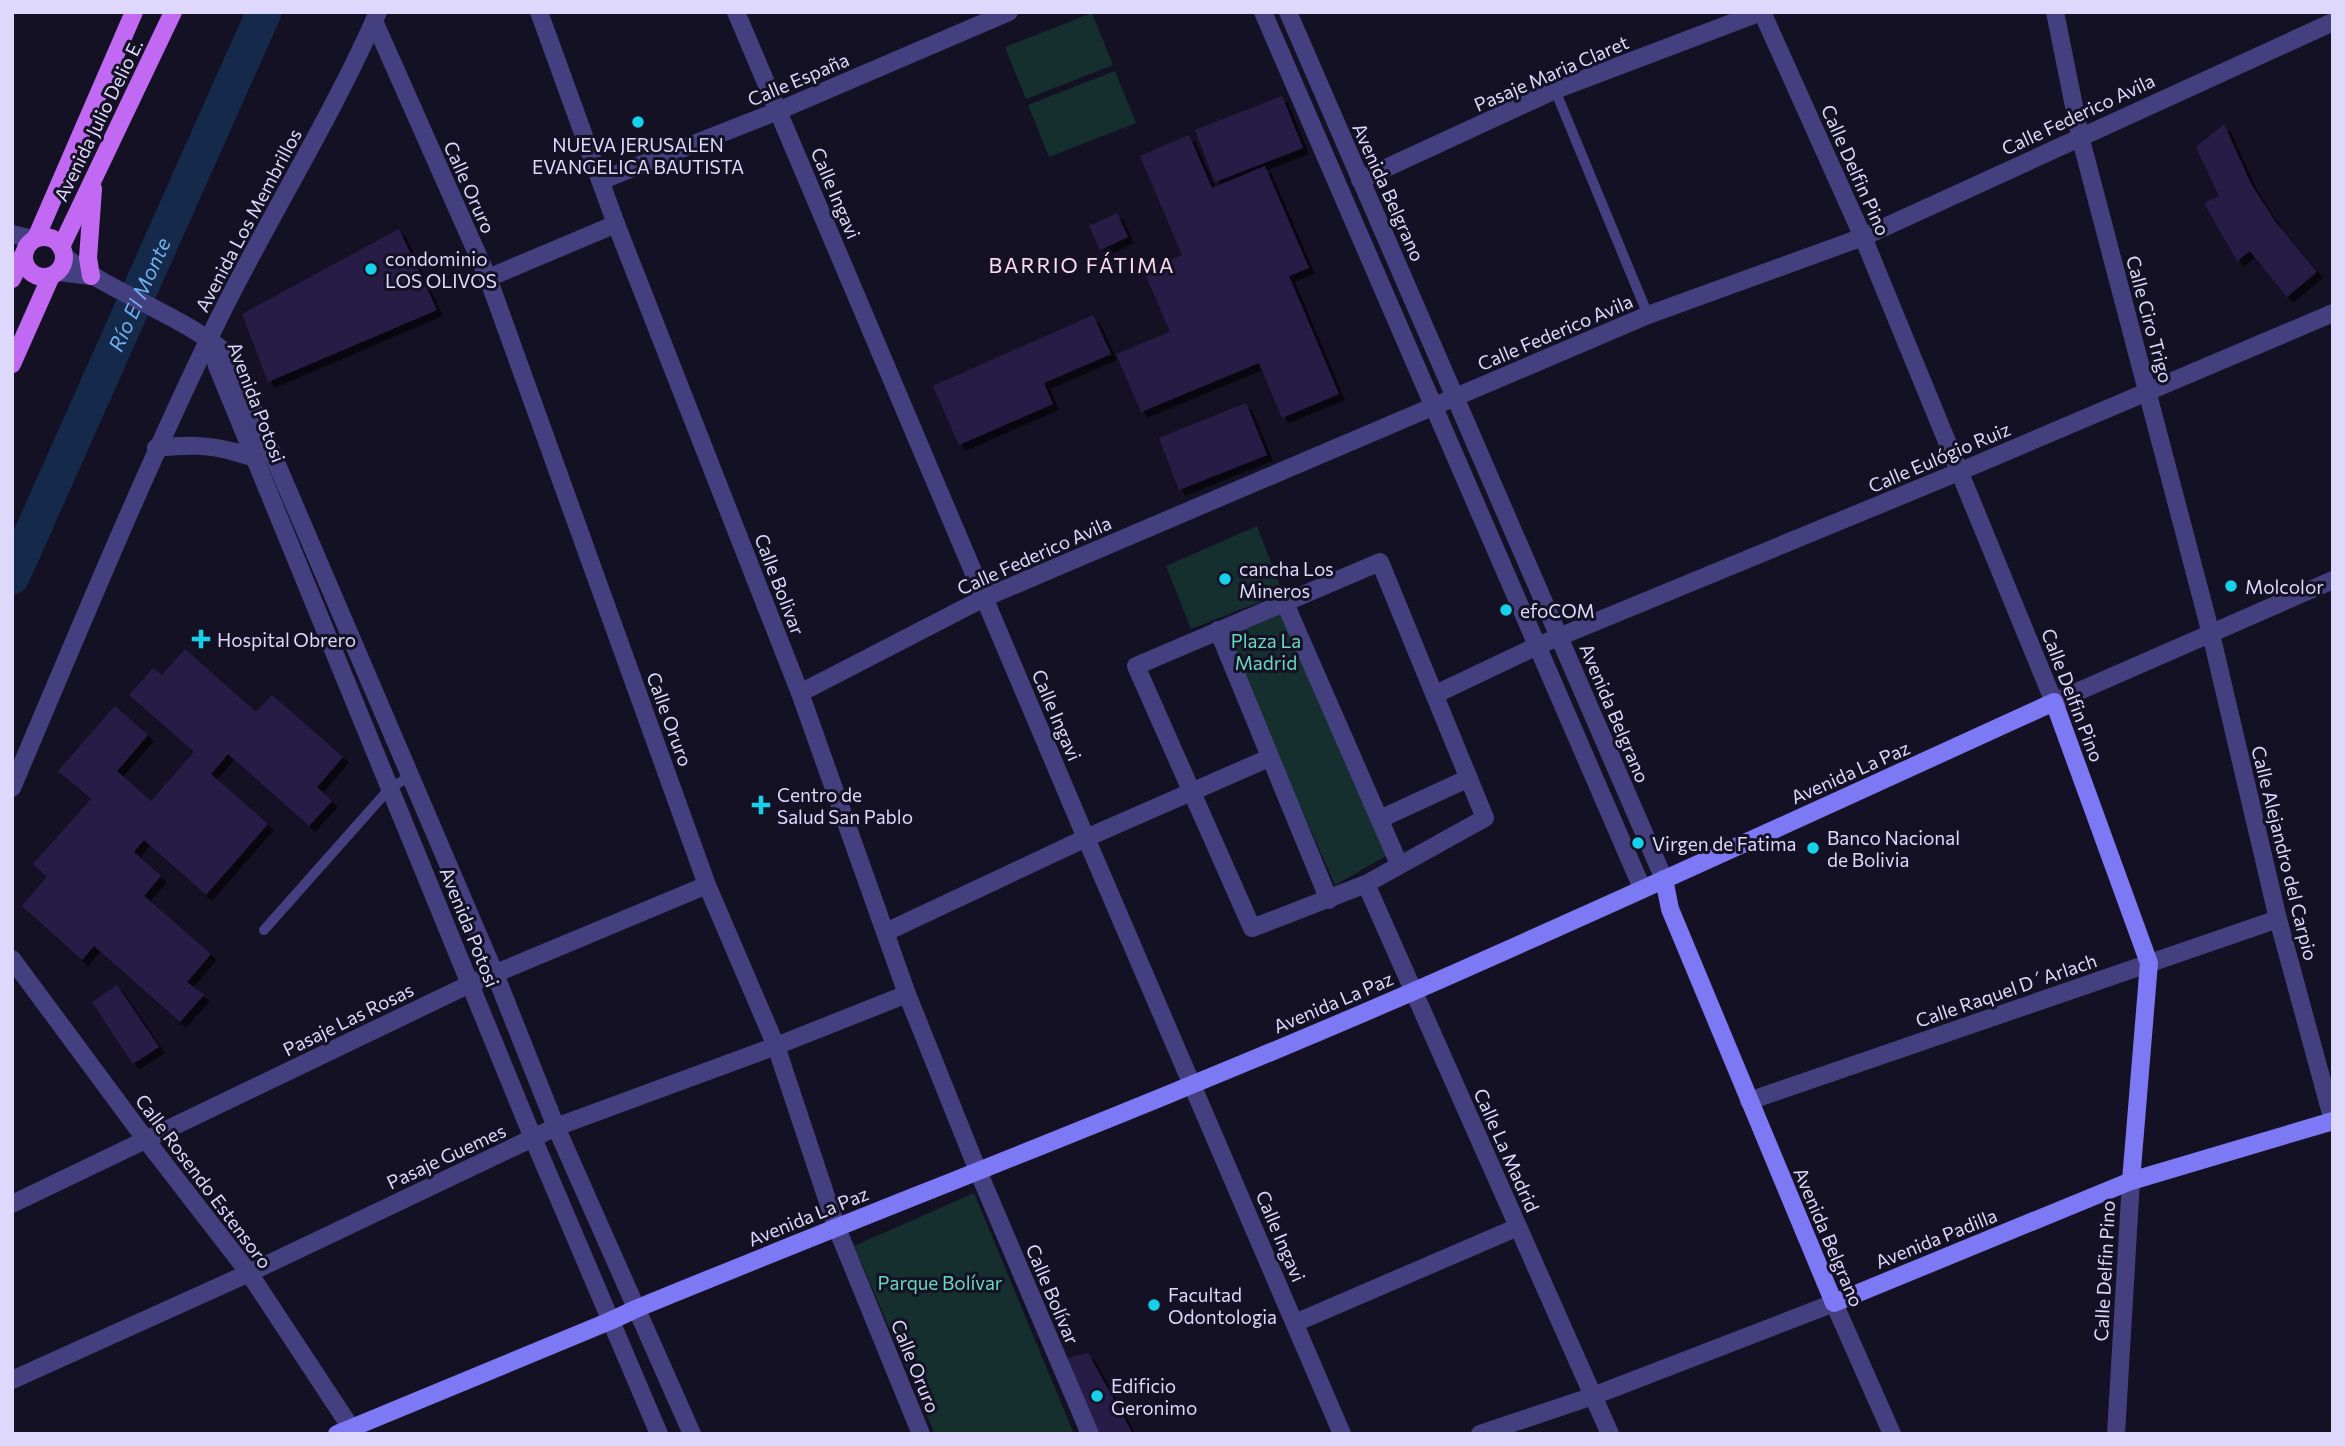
<svg xmlns="http://www.w3.org/2000/svg" width="2345" height="1446" font-family="Commissioner,sans-serif">
	<style>
		.green { fill: #152e2e }
		.lines { fill: none; stroke-linecap: round; stroke-linejoin: round }
		.river { stroke: #15294b; stroke-width: 35 }
		.building { fill: #271f44; filter: url(#shadow) }
		.service { stroke: #44407f; stroke-width: 10 }
		.minor { stroke: #44407f; stroke-width: 18 }
		.tertiary { stroke: #44407f; stroke-width: 18 }
		.secondary { stroke: #7d78f3; stroke-width: 18 }
		.primary { stroke: #c169f2; stroke-width: 18 }
		.poi-dot { fill: #16d1ea; stroke: #151125; stroke-width: 2.5 }
		.labels { text-anchor: middle; dominant-baseline: central; stroke-width: 6; stroke-linejoin: round; paint-order: stroke }
		.street-label { font-size: 19px; fill: #ddd8fc; stroke: #151125 }
		.poi-label { font-size: 19px; fill: #ddd8fc; stroke: #151125; text-anchor: start }
		.park-label { font-size: 19px; fill: #6ad6bd; stroke: #151125 }
		.neighbourhood-label { font-size: 21px; letter-spacing: 2px; fill: #fcdaef; stroke: #151125 }
		.water-label { font-size: 21px; font-style: italic; fill: #70b3f2; stroke: #151125 }
	</style>
	<defs>
		<filter id="shadow"><feDropShadow dx="6" dy="6" stdDeviation="0" flood-color="#0009"/></filter>
	</defs>
	<rect width="100%" height="100%" fill="#151125"/>
	<g class="green">
		<polygon points="1092,13 1113,65 1026,99 1005,47"/>
		<polygon points="1115,71 1136,123 1049,157 1028,105"/>
		<polygon points="1257,526 1283,593 1191,629 1166,566"/>
		<polygon points="1283,606 1386,856 1335,885 1223,632"/>
		<polygon points="974,1193 1074,1434 935,1434 854,1246"/>
	</g>
	<g class="lines">
		<path class="river" id="s1" d="M12,577L264,12"/>
	</g>
	<g class="building">
		<polygon points="1282,96 1303,148 1215,182 1195,130"/>
		<polygon points="2224,124 2251,184 2275,221 2317,272 2287,297 2250,251 2237,261 2204,203 2219,196 2196,147"/>
		<polygon points="1189,135 1212,188 1265,166 1309,268 1289,276 1339,394 1282,418 1259,363 1141,412 1116,354 1170,332 1144,271 1182,255 1140,156"/>
		<polygon points="1117,213 1128,237 1100,250 1089,226"/>
		<polygon points="399,229 437,310 268,382 242,314"/>
		<polygon points="1093,315 1111,354 1044,383 1053,404 959,445 933,386"/>
		<polygon points="1246,403 1267,455 1179,490 1159,438"/>
		<polygon points="185,649 256,712 272,695 343,757 317,787 332,801 309,826 228,754 211,774 268,824 206,895 144,840 134,852 161,876 144,896 211,954 187,982 204,995 180,1022 94,946 82,960 22,906 47,877 33,864 91,799 58,771 115,706 148,735 117,771 151,801 194,752 129,695 153,668 162,675"/>
		<polygon points="117,985 159,1047 133,1064 92,1002"/>
		<polygon points="1088,1353 1133,1434 1098,1434 1067,1358"/>
	</g>
	<g class="lines">
		<g class="service">
			<polyline points="1555,90 1648,315"/>
			<polyline points="264,930 390,788 411,776"/>
		</g>
		<g class="minor">
			<polyline points="539,12 616,224 800,693 907,994 978,1171"/>
			<polyline points="736,12 1086,838 1342,1434"/>
			<polyline points="1762,12 1863,237 2054,702 2333,580"/>
			<polyline points="2055,12 2080,136 2211,634 2278,919 2333,1121"/>
			<polyline points="374,21 488,278 707,885 776,1046 836,1226 921,1434"/>
			<polyline points="602,180 778,111 1009,12"/>
			<polyline points="1360,180 1555,90 1761,12"/>
			<polyline points="488,278 616,224"/>
			<polygon points="1380,562 1485,818 1366,884 1252,928 1136,666"/>
			<polyline points="1284,601 1399,864"/>
			<polyline points="1218,630 1329,900"/>
			<polyline points="800,693 984,598 1648,315 1863,237 2333,22"/>
			<polyline points="1436,694 1537,646 1961,471 2333,313"/>
			<polyline points="1380,819 1469,778"/>
			<polyline points="1366,884 1610,1434"/>
			<polyline points="886,932 1086,838 1269,758"/>
			<polyline points="12,959 146,1140 249,1273 355,1434"/>
			<polyline points="1749,1101 2278,919"/>
			<polyline points="12,1204 470,984 707,885"/>
			<polyline points="1295,1323 1518,1227"/>
			<polyline points="12,1380 249,1273 556,1127 776,1046 907,994"/>
			<polyline points="1480,1434 1593,1396 1834,1303"/>
			<polyline points="2116,1434 2131,1181"/>
		</g>
		<g class="tertiary">
			<polyline points="1263,12 1642,888"/>
			<polyline points="1288,12 1664,879"/>
			<polyline points="12,234 33,239"/>
			<path d="M65,257C117,296 181,314 231,357L495,974L556,1127L692,1434"/>
			<polyline points="59,272 91,276"/>
			<polyline points="210,339 217,366 533,1138 659,1434"/>
			<path d="M156,448C184,445 208,444 235,452C245,455 253,459 262,455"/>
			<path d="M12,788C79,630 144,472 219,318C270,215 332,117 378,12"/>
			<polyline points="978,1171 1090,1434"/>
			<polyline points="1834,1303 1892,1434"/>
		</g>
		<g class="secondary">
			<polyline points="1664,879 1670,909 1834,1303 2131,1181 2333,1121"/>
			<path d="M337,1434L610,1321L638,1308C896,1202 1157,1103 1412,992C1627,898 1841,799 2054,702L2149,963L2131,1181"/>
		</g>
		<g class="primary">
			<circle cx="44" cy="257" r="20"/>
			<polyline points="36,238 134,12"/>
			<polyline points="61,247 173,12"/>
			<polyline points="91,276 88,258 93,189"/>
			<polyline points="12,279 23,255"/>
			<polyline points="12,364 51,276"/>
		</g>
	</g>
	<g class="poi-dot">
		<circle cx="638" cy="122" r="7"/>
		<circle cx="371" cy="269" r="7"/>
		<circle cx="1225" cy="579" r="7"/>
		<circle cx="2231" cy="586" r="7"/>
		<circle cx="1506" cy="610" r="7"/>
		<path d="M197.5 628.5h7v7h7v7h-7v7h-7v-7h-7v-7h7z"/>
		<path d="M757.5 794.5h7v7h7v7h-7v7h-7v-7h-7v-7h7z"/>
		<circle cx="1638" cy="843" r="7"/>
		<circle cx="1813" cy="848" r="7"/>
		<circle cx="1154" cy="1305" r="7"/>
		<circle cx="1097" cy="1396" r="7"/>
	</g>
	<g class="labels">
		<g class="street-label">
			<text transform="translate(1551 73) rotate(-23)">Pasaje Maria Claret</text>
			<text transform="translate(798 79) rotate(-23)">Calle España</text>
			<text transform="translate(2078 114) rotate(-25)">Calle Federico Avila</text>
			<text transform="translate(98 120) rotate(-64)">Avenida Julio Delio E.</text>
			<text transform="translate(1856 170) rotate(66)">Calle Delfin Pino</text>
			<text transform="translate(470 187) rotate(66)">Calle Oruro</text>
			<text transform="translate(1389 192) rotate(66)">Avenida Belgrano</text>
			<text transform="translate(836 193) rotate(67)">Calle Ingavi</text>
			<text transform="translate(248 220) rotate(-62)">Avenida Los Membrillos</text>
			<text transform="translate(2150 319) rotate(75)">Calle Ciro Trigo</text>
			<text transform="translate(1555 332) rotate(-23)">Calle Federico Avila</text>
			<text transform="translate(257 402) rotate(69)">Avenida Potosi</text>
			<text transform="translate(1939 457) rotate(-23)">Calle Eulógio Ruiz</text>
			<text transform="translate(1034 555) rotate(-24)">Calle Federico Avila</text>
			<text transform="translate(780 584) rotate(69)">Calle Bolivar</text>
			<text transform="translate(2073 695) rotate(69)">Calle Delfin Pino</text>
			<text transform="translate(1615 713) rotate(67)">Avenida Belgrano</text>
			<text transform="translate(1057 715) rotate(67)">Calle Ingavi</text>
			<text transform="translate(670 719) rotate(70)">Calle Oruro</text>
			<text transform="translate(1850 772) rotate(-24)">Avenida La Paz</text>
			<text transform="translate(2285 853) rotate(76)">Calle Alejandro del Carpio</text>
			<text transform="translate(470 927) rotate(68)">Avenida Potosi</text>
			<text transform="translate(2006 990) rotate(-19)">Calle Raquel D´Arlach</text>
			<text transform="translate(1333 1002) rotate(-23)">Avenida La Paz</text>
			<text transform="translate(348 1019) rotate(-26)">Pasaje Las Rosas</text>
			<text transform="translate(1507 1150) rotate(66)">Calle La Madrid</text>
			<text transform="translate(446 1156) rotate(-25)">Pasaje Guemes</text>
			<text transform="translate(204 1181) rotate(53)">Calle Rosendo Estensoro</text>
			<text transform="translate(808 1216) rotate(-22)">Avenida La Paz</text>
			<text transform="translate(1281 1236) rotate(67)">Calle Ingavi</text>
			<text transform="translate(1829 1237) rotate(67)">Avenida Belgrano</text>
			<text transform="translate(1936 1238) rotate(-22)">Avenida Padilla</text>
			<text transform="translate(2104 1271) rotate(-87)">Calle Delfin Pino</text>
			<text transform="translate(1053 1294) rotate(67)">Calle Bolívar</text>
			<text transform="translate(916 1366) rotate(68)">Calle Oruro</text>
		</g>
		<g class="poi-label">
			<text x="638" y="144" text-anchor="middle">NUEVA JERUSALEN<tspan x="638" dy="22">EVANGELICA BAUTISTA</tspan></text>
			<text x="385" y="258">condominio<tspan x="385" dy="22">LOS OLIVOS</tspan></text>
			<text x="1239" y="568">cancha Los<tspan x="1239" dy="22">Mineros</tspan></text>
			<text x="2245" y="586">Molcolor</text>
			<text x="1520" y="610">efoCOM</text>
			<text x="217" y="639">Hospital Obrero</text>
			<text x="777" y="794">Centro de<tspan x="777" dy="22">Salud San Pablo</tspan></text>
			<text x="1827" y="837">Banco Nacional<tspan x="1827" dy="22">de Bolivia</tspan></text>
			<text x="1652" y="843">Virgen de Fatima</text>
			<text x="1168" y="1294">Facultad<tspan x="1168" dy="22">Odontologia</tspan></text>
			<text x="1111" y="1385">Edificio<tspan x="1111" dy="22">Geronimo</tspan></text>
		</g>
		<g class="park-label">
			<text x="1266" y="640">Plaza La<tspan x="1266" dy="22">Madrid</tspan></text>
			<text x="940" y="1282">Parque Bolívar</text>
		</g>
		<g class="neighbourhood-label">
			<text x="1082" y="264">BARRIO FÁTIMA</text>
		</g>
		<g class="water-label">
			<text stroke="none"><textPath href="#s1" startOffset="310">Río El Monte</textPath></text>
		</g>
	</g>
	<rect width="2345" height="1446" fill="none" stroke="#ddd8fc" stroke-width="28"/>
</svg>
